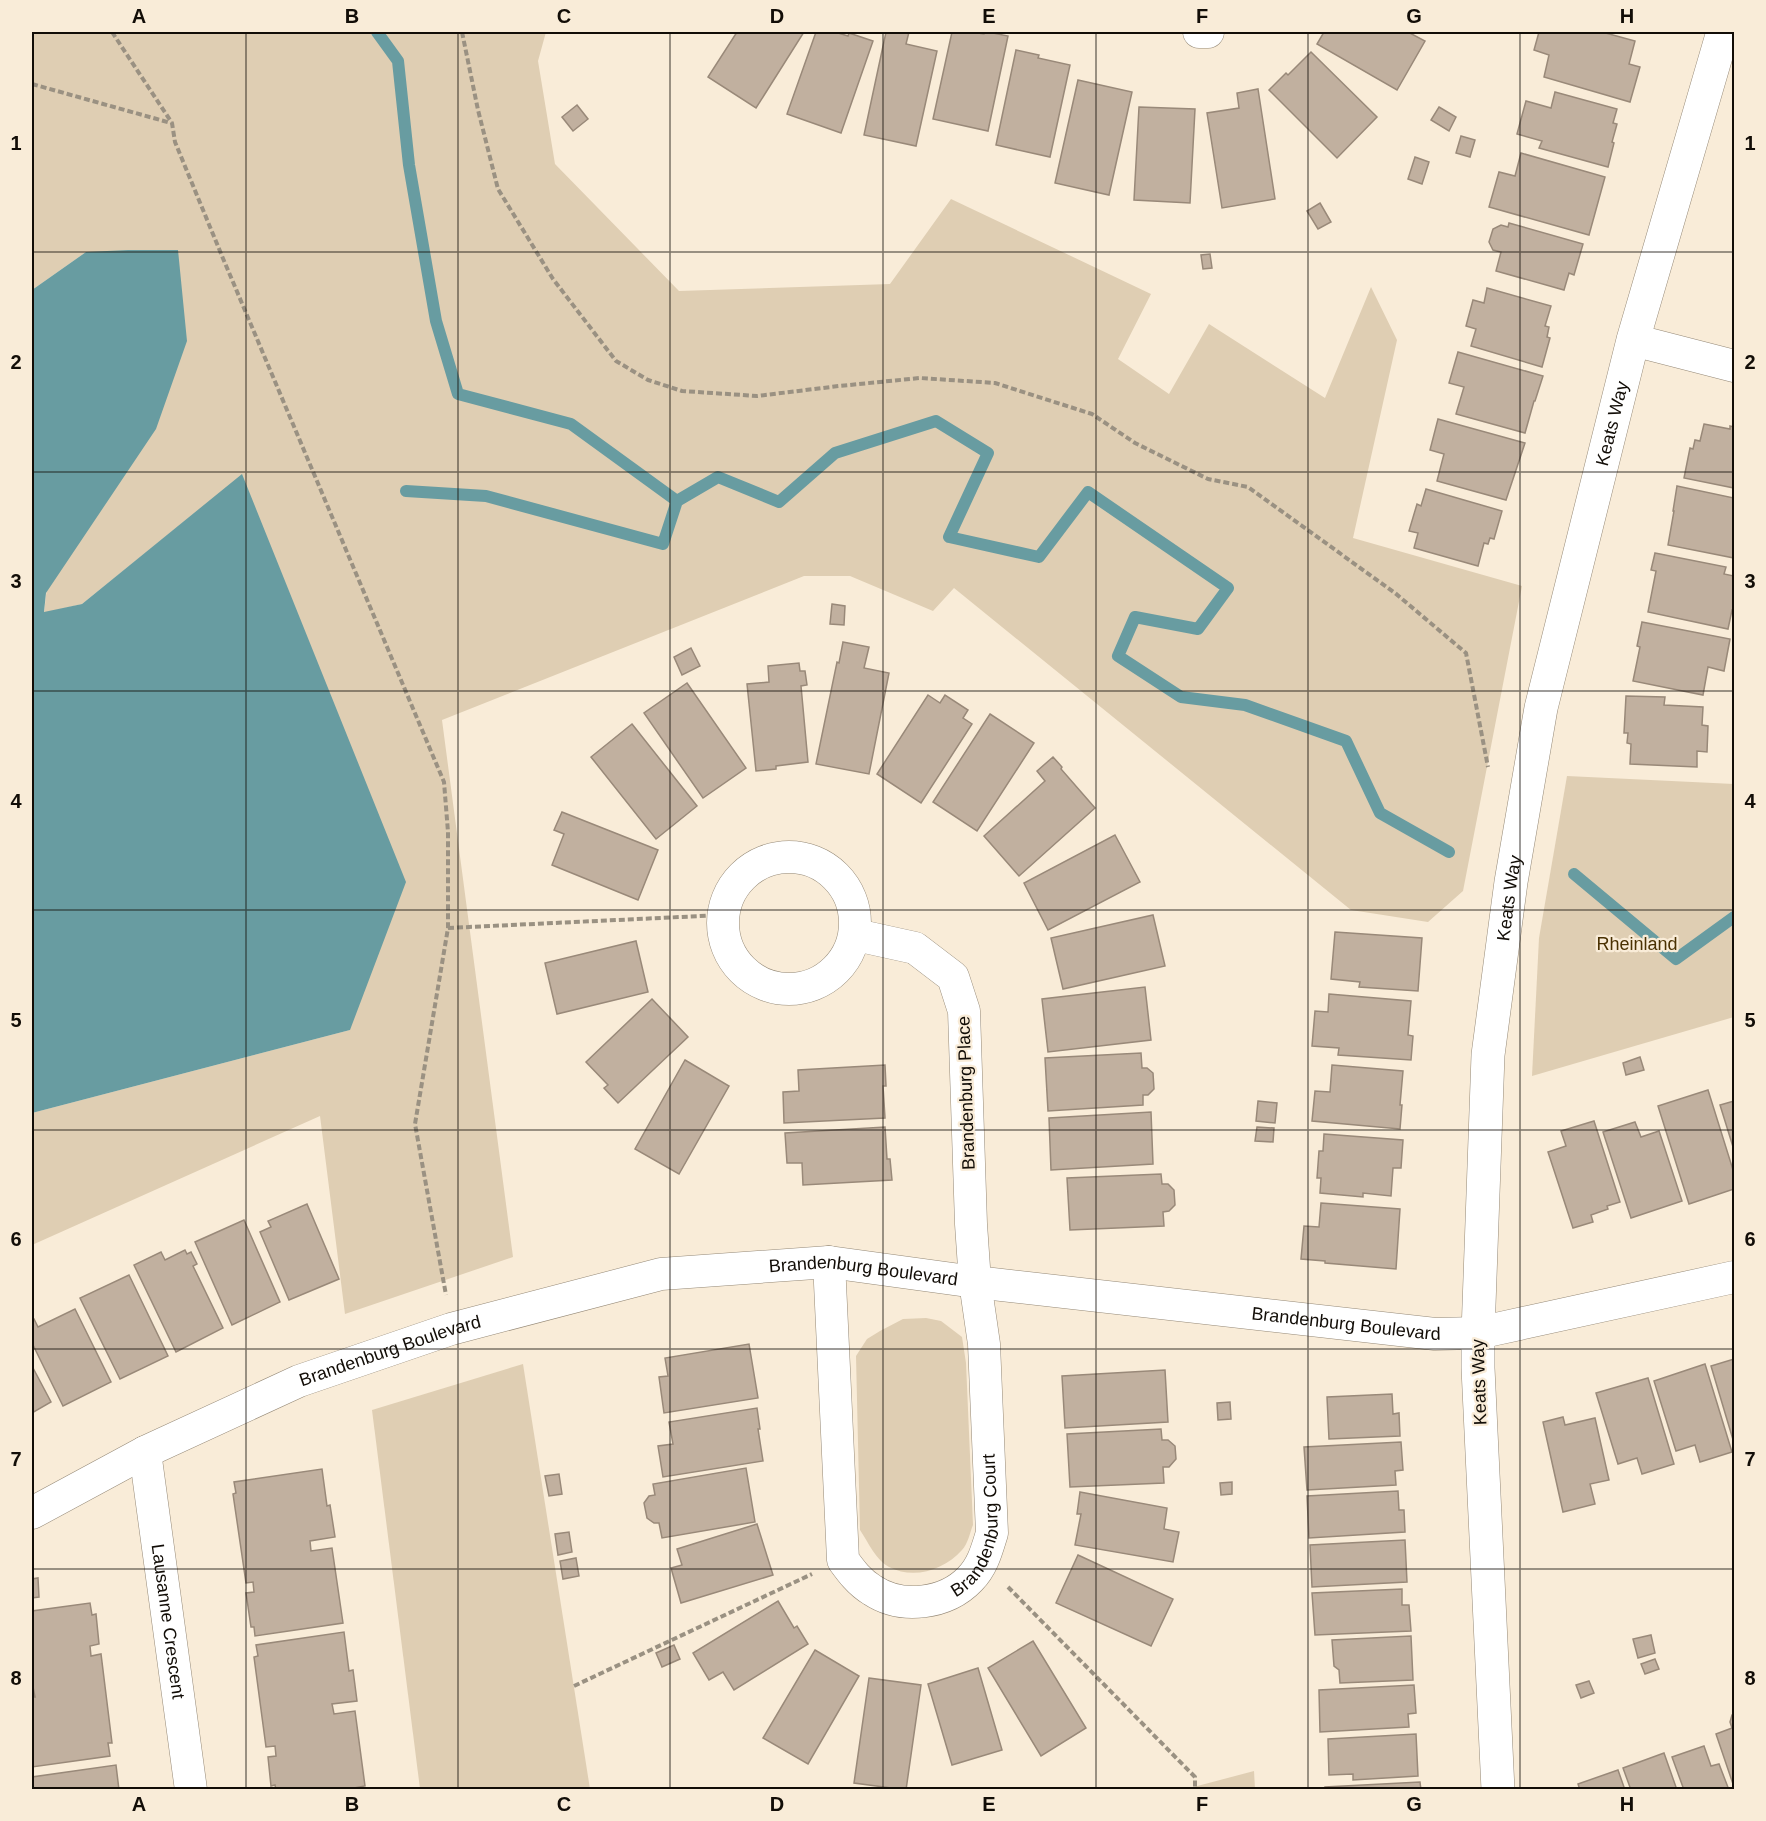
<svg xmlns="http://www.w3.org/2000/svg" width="1766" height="1821" font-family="Helvetica,sans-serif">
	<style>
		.green { fill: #dfceb3 }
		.water { fill: #689ca1 }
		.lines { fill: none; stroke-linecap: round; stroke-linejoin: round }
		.stream { stroke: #689ca1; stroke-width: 12 }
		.building { fill: #c1b09f; stroke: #998979; stroke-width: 1.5 }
		.minor-casing { stroke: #958977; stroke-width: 33 }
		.tertiary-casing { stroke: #958977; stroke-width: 34 }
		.path { stroke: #9a9182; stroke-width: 4; stroke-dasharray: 6 3; stroke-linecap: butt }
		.minor { stroke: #fff; stroke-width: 32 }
		.tertiary { stroke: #fff; stroke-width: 33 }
		.grid { fill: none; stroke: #120d07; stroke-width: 1.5; stroke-opacity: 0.55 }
		.labels { text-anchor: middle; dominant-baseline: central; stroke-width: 4.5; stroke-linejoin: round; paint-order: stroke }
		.street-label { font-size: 18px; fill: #120d07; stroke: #f9ecd8 }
		.park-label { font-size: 18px; fill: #4a3102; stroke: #f9ecd8 }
		.neatline { fill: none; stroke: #120d07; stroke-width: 2 }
		.grid-label { font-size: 20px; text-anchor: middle; font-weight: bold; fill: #120d07 }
	</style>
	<rect width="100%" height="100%" fill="#f9ecd8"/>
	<g class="green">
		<polygon points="32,32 546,32 538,61 555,164 679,291 890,284 951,199 1151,294 1118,359 1169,394 1209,324 1325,398 1371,287 1397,340 1353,538 1522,586 1463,891 1428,922 1351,910 954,588 933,611 850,576 804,576 442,720 513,1257 345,1314 320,1116 32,1245 32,1113 350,1030 242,475 82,604 44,613 86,252 32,290"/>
		<polygon points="1567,776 1734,784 1734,1017 1532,1076 1539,938"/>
		<path d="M926,1318L941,1321L962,1337L966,1363L973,1525C970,1532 968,1544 962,1550C944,1570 914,1580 889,1567C876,1560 868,1542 860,1530L856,1356L867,1339L880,1331L903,1319Z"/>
		<polygon points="523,1364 590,1789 420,1789 372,1410"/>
		<polygon points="1254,1771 1255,1789 1186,1789"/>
	</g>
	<polygon class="water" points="128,250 178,250 187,341 156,429 46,593 44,612 82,604 242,474 406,882 350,1030 32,1113 32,290 86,252"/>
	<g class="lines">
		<g class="stream">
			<polyline points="377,32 398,61 409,165 436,321 458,394 571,424 677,501"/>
			<polyline points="406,491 486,496 663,544 677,501 718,477 779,502 835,453 936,421 988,453 949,537 1039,557 1088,492 1228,588 1198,629 1135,617 1118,656 1181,697 1245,705 1346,741 1380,813 1449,852"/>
			<polyline points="1574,874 1676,959 1734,917"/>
		</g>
	</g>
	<g class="building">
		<polygon points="737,32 804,32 756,108 708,77"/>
		<polygon points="816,32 835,32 848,36 849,33 873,41 841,133 787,114"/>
		<polygon points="886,32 909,32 906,44 937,51 916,146 864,135"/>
		<polygon points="952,32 971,32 984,34 985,32 988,32 1008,36 988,131 933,119"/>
		<polygon points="1324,32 1408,32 1425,41 1397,90 1317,44"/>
		<polygon points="1539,32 1602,32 1635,41 1629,64 1640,67 1630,102 1544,77 1549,55 1534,50"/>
		<polygon points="1016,50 1039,55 1038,58 1070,65 1050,157 996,145"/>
		<polygon points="1311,52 1377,117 1337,158 1269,90 1286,73 1288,75"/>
		<polygon points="1078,80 1132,92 1109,195 1055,183"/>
		<polygon points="1258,89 1275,199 1222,208 1207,113 1239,108 1237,93"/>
		<polygon points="1555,92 1617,109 1613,123 1617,124 1612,142 1614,143 1608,167 1539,148 1542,141 1517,134 1526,101 1551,108"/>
		<polygon points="577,105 588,119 573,131 562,117"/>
		<polygon points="1139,107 1195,109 1190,203 1134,200"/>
		<polygon points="1439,107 1456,117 1449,131 1431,120"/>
		<polygon points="1461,136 1475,140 1470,157 1456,153"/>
		<polygon points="1521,153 1605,177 1589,235 1489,207 1499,172 1515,176"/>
		<polygon points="1415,157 1429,162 1422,184 1408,179"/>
		<polygon points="1320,203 1331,222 1318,229 1307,211"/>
		<polygon points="1509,223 1583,244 1574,275 1569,273 1564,290 1496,271 1501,252 1493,250 1489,242 1493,229 1501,225 1508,227"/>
		<polygon points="1210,254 1212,268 1203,269 1201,255"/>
		<polygon points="1487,288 1551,306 1545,326 1549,327 1547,337 1550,338 1542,367 1471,346 1476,329 1466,326 1473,300 1484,303"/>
		<polygon points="1458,352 1543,376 1535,401 1534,401 1525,433 1456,414 1464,387 1449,383"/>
		<polygon points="1438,419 1525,443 1506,500 1437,481 1444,454 1430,450"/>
		<polygon points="1704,424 1730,429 1730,426 1734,427 1734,488 1684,478 1690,448 1693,449 1695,440 1700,441"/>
		<polygon points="1677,486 1734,498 1734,558 1668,545 1674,511 1673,511"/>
		<polygon points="1426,489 1502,511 1494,539 1490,538 1488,544 1484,543 1478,566 1414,548 1418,533 1409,531 1417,504 1421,506"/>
		<polygon points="1655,553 1726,567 1724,574 1734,576 1734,611 1732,610 1728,629 1648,612 1656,571 1651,570"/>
		<polygon points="832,604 845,606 844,625 830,624"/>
		<polygon points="1642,622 1730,639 1724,671 1708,667 1703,695 1633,681 1640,647 1637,646"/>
		<polygon points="843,642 869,647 864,668 889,673 869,774 816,764 837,662 839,663"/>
		<polygon points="691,648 700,666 682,675 674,657"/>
		<polygon points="799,663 800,671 805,671 807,685 801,686 808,762 776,766 776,769 756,771 747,684 769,682 768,666"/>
		<polygon points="687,683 746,768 703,798 644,713"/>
		<polygon points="928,695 940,703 945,695 968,710 963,718 972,724 921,803 877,774"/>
		<polygon points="1626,696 1665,697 1664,705 1703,707 1702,725 1708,726 1707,752 1697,751 1697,767 1630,764 1631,744 1627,743 1628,733 1624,733"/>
		<polygon points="990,714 1034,743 977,831 933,802"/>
		<polygon points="632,724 697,806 656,839 591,757"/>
		<polygon points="1053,757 1062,767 1061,769 1095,808 1019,876 984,836 1045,781 1037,771"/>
		<polygon points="562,812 658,850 638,900 552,865 564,834 554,830"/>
		<polygon points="1115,835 1140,882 1048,930 1024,883"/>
		<polygon points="1153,915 1165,966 1063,989 1051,938"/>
		<polygon points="1335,932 1422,938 1418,991 1359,987 1360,982 1331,979"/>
		<polygon points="636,941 648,992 557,1014 545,963"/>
		<polygon points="1145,987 1151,1040 1048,1052 1042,999"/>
		<polygon points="1329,994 1411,1001 1408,1035 1413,1036 1411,1060 1338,1055 1339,1048 1312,1046 1315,1011 1328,1012"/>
		<polygon points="652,999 688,1037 618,1103 604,1088 608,1085 586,1062"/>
		<polygon points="1141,1053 1142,1068 1147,1068 1153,1073 1154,1089 1148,1095 1143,1095 1143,1105 1048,1111 1045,1058"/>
		<polygon points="1640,1057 1644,1070 1626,1075 1623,1063"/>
		<polygon points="685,1060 729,1086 679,1174 635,1149"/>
		<polygon points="885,1065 886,1086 883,1086 885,1118 784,1123 783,1092 799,1091 798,1070"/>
		<polygon points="1332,1065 1403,1071 1400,1105 1402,1105 1400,1129 1312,1121 1315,1091 1330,1092"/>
		<polygon points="1708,1090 1734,1173 1734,1189 1689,1204 1658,1106"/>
		<polygon points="1258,1101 1277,1103 1275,1123 1256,1121"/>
		<polygon points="1734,1101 1734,1150 1720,1105"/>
		<polygon points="1151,1112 1153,1164 1051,1170 1049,1118"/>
		<polygon points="1594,1121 1620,1202 1607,1206 1608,1209 1591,1215 1593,1222 1573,1228 1548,1152 1566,1146 1561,1131"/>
		<polygon points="1635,1122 1641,1137 1659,1131 1682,1201 1631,1218 1603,1132"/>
		<polygon points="885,1127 887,1159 890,1159 892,1180 803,1185 802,1163 787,1163 785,1133"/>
		<polygon points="1257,1127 1274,1128 1273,1142 1255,1141"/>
		<polygon points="1324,1134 1403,1140 1401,1168 1393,1168 1391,1196 1363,1193 1363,1197 1320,1193 1321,1178 1317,1178 1319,1151 1323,1151"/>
		<polygon points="1161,1174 1162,1184 1168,1184 1174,1190 1175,1205 1169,1211 1163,1212 1164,1226 1070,1230 1067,1178"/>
		<polygon points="1321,1203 1400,1209 1396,1269 1325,1263 1325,1261 1301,1259 1304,1226 1319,1227"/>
		<polygon points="307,1204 339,1279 289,1300 260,1232 271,1227 268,1221"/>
		<polygon points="244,1220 280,1302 232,1325 195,1242"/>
		<polygon points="185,1250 187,1254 191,1252 197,1264 193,1266 223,1328 176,1352 134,1265 161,1252 165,1260"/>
		<polygon points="129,1275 168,1356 120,1379 80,1298"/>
		<polygon points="75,1309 111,1382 63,1406 33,1345 32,1346 32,1320 34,1319 38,1327"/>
		<polygon points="749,1344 758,1398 664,1413 659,1377 668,1376 665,1358"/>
		<polygon points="1734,1359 1734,1443 1711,1366"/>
		<polygon points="1705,1364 1732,1452 1700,1462 1695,1445 1676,1451 1654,1381"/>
		<polygon points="32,1366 51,1402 32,1413"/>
		<polygon points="1165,1370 1168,1422 1065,1428 1062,1376"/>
		<polygon points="1648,1378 1674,1464 1642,1474 1637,1458 1618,1464 1596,1393"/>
		<polygon points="1392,1394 1393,1414 1399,1413 1400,1436 1329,1439 1327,1397"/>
		<polygon points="1230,1402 1231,1419 1218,1420 1217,1403"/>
		<polygon points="757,1408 760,1429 758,1429 763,1461 663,1477 658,1446 673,1444 669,1422"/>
		<polygon points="1563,1417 1565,1425 1595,1418 1609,1480 1590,1484 1595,1504 1563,1512 1543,1422"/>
		<polygon points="1161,1429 1162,1440 1168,1440 1175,1446 1176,1459 1169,1467 1163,1467 1164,1483 1070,1487 1067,1434"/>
		<polygon points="1401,1442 1403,1470 1395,1471 1396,1485 1307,1490 1304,1447"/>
		<polygon points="746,1468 755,1522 662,1538 659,1523 654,1523 647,1518 644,1503 649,1496 655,1495 653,1484"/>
		<polygon points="322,1469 327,1506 330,1505 335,1537 310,1541 311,1551 332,1548 343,1623 255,1636 254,1627 251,1627 246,1593 254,1592 253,1582 246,1583 233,1494 236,1493 234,1482"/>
		<polygon points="559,1474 562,1494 549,1496 545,1476"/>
		<polygon points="1232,1482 1232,1494 1221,1495 1220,1483"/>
		<polygon points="1398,1491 1399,1510 1404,1510 1405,1532 1309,1538 1307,1496"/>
		<polygon points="1080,1492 1167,1508 1164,1529 1179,1532 1173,1562 1075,1545 1081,1514 1077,1514"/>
		<polygon points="757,1524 773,1575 681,1603 671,1568 682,1565 677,1549"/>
		<polygon points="569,1532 572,1552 558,1555 555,1534"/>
		<polygon points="1405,1540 1407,1582 1312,1587 1310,1545"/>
		<polygon points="1078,1555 1173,1599 1151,1646 1056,1603"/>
		<polygon points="576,1558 579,1576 563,1579 560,1561"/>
		<polygon points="38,1578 39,1597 32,1598 32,1579"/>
		<polygon points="1402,1589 1402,1605 1409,1605 1411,1631 1315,1635 1312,1593"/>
		<polygon points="778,1601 794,1628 797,1626 808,1644 734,1690 723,1672 709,1680 693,1653"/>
		<polygon points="90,1603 92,1615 96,1614 99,1644 90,1646 91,1656 101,1654 112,1743 108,1743 110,1756 32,1767 32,1697 35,1697 33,1687 32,1687 32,1611"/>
		<polygon points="344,1632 349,1671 353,1670 357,1701 332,1704 334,1714 355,1711 365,1786 343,1790 276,1790 275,1785 271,1786 268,1757 276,1756 275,1746 266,1747 254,1657 258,1656 256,1645"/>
		<polygon points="1651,1635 1655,1653 1638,1658 1633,1639"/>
		<polygon points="1411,1636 1413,1680 1340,1683 1339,1670 1334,1666 1332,1640"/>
		<polygon points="1033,1641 1086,1728 1041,1756 988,1668"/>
		<polygon points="674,1645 680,1659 662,1667 656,1653"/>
		<polygon points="815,1650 859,1676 808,1764 763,1738"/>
		<polygon points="1655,1659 1659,1669 1645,1674 1641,1664"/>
		<polygon points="978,1668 1002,1750 952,1765 928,1684"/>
		<polygon points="869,1678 921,1685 906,1790 854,1783"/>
		<polygon points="1589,1681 1594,1693 1581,1698 1576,1685"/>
		<polygon points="1414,1685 1416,1713 1408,1714 1409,1727 1320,1732 1319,1690"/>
		<polygon points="1732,1715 1734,1715 1734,1787 1716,1734 1732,1728 1730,1722"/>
		<polygon points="1416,1734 1418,1776 1353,1780 1353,1774 1329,1775 1328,1739"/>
		<polygon points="1704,1746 1711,1766 1719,1764 1729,1790 1684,1790 1672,1757"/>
		<polygon points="1664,1753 1677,1790 1631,1790 1623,1768"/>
		<polygon points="116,1765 119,1790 32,1790 32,1777"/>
		<polygon points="1618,1770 1625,1790 1580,1790 1578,1784"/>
		<polygon points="1420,1782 1421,1790 1325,1790 1325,1787"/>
	</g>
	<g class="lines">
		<defs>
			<g id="minor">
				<polyline points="1199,32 1208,32"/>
				<polyline points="1633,340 1734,366"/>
				<circle cx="789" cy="923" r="66"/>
				<path id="s1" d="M829,1262L843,1560C851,1571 859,1582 872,1590C902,1610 946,1604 970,1579C983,1566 987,1549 992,1533L984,1344L975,1282L971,1224L964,1011L953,977L915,948L856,935"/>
				<path id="s2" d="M145,1452L191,1790"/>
				<path id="s3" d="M32,1513L145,1452L299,1381L451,1329L661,1274L829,1262L975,1282L1435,1334L1478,1333L1734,1277"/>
			</g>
			<g id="tertiary">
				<path id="s4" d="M1498,1790L1478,1368V1333L1488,1055L1511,882L1541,708L1633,340L1723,32"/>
			</g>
		</defs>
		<use href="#minor" class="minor-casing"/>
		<use href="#tertiary" class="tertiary-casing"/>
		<g class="path">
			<polyline points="112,32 172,123 175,142 222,256 444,782 448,832 448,928 415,1124 446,1295"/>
			<polyline points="462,32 478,110 498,189 553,279 616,361 648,380 682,391 757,396 839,386 920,378 995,383 1092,414 1135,443 1208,479 1248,487 1395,593 1466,653 1488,767"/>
			<polyline points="32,84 171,123"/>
			<polyline points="448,928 723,915"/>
			<polyline points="1008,1587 1195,1777 1195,1790"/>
			<polyline points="574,1686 812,1574"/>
		</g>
		<use href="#minor" class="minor"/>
		<use href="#tertiary" class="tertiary"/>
	</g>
	<path class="grid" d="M246,32V1790M458,32V1790M670,32V1790M883,32V1790M1096,32V1790M1308,32V1790M1520,32V1790M32,252H1734M32,472H1734M32,691H1734M32,910H1734M32,1130H1734M32,1349H1734M32,1569H1734"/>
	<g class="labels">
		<g class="street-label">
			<text stroke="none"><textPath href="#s4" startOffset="1380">Keats Way</textPath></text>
			<text stroke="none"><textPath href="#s4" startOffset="894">Keats Way</textPath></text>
			<text transform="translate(966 1093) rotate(-92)">Brandenburg Place</text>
			<text stroke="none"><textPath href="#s3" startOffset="879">Brandenburg Boulevard</textPath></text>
			<text stroke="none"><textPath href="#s3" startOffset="1365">Brandenburg Boulevard</textPath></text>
			<text stroke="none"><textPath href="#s3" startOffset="394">Brandenburg Boulevard</textPath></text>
			<text transform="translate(1479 1382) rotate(-92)">Keats Way</text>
			<text stroke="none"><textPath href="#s1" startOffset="501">Brandenburg Court</textPath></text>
			<text stroke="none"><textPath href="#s2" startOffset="171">Lausanne Crescent</textPath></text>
		</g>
		<g class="park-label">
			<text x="1637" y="944">Rheinland</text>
		</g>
	</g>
	<rect width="1766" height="1821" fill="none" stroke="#f9ecd8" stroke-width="66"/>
	<rect x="33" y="33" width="1700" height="1755" class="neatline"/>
	<g class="grid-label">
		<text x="139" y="23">A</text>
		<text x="352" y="23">B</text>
		<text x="564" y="23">C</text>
		<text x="777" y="23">D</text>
		<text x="989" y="23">E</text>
		<text x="1202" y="23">F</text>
		<text x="1414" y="23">G</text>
		<text x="1627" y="23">H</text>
		<text x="16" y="150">1</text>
		<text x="1750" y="150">1</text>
		<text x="16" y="369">2</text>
		<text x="1750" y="369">2</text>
		<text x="16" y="588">3</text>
		<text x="1750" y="588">3</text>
		<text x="16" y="808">4</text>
		<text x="1750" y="808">4</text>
		<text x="16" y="1027">5</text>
		<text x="1750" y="1027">5</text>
		<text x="16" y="1246">6</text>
		<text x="1750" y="1246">6</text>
		<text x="16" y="1466">7</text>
		<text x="1750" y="1466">7</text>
		<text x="16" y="1685">8</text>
		<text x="1750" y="1685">8</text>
		<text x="139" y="1811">A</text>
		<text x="352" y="1811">B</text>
		<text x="564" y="1811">C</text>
		<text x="777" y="1811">D</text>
		<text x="989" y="1811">E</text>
		<text x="1202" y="1811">F</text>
		<text x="1414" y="1811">G</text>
		<text x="1627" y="1811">H</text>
	</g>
</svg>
